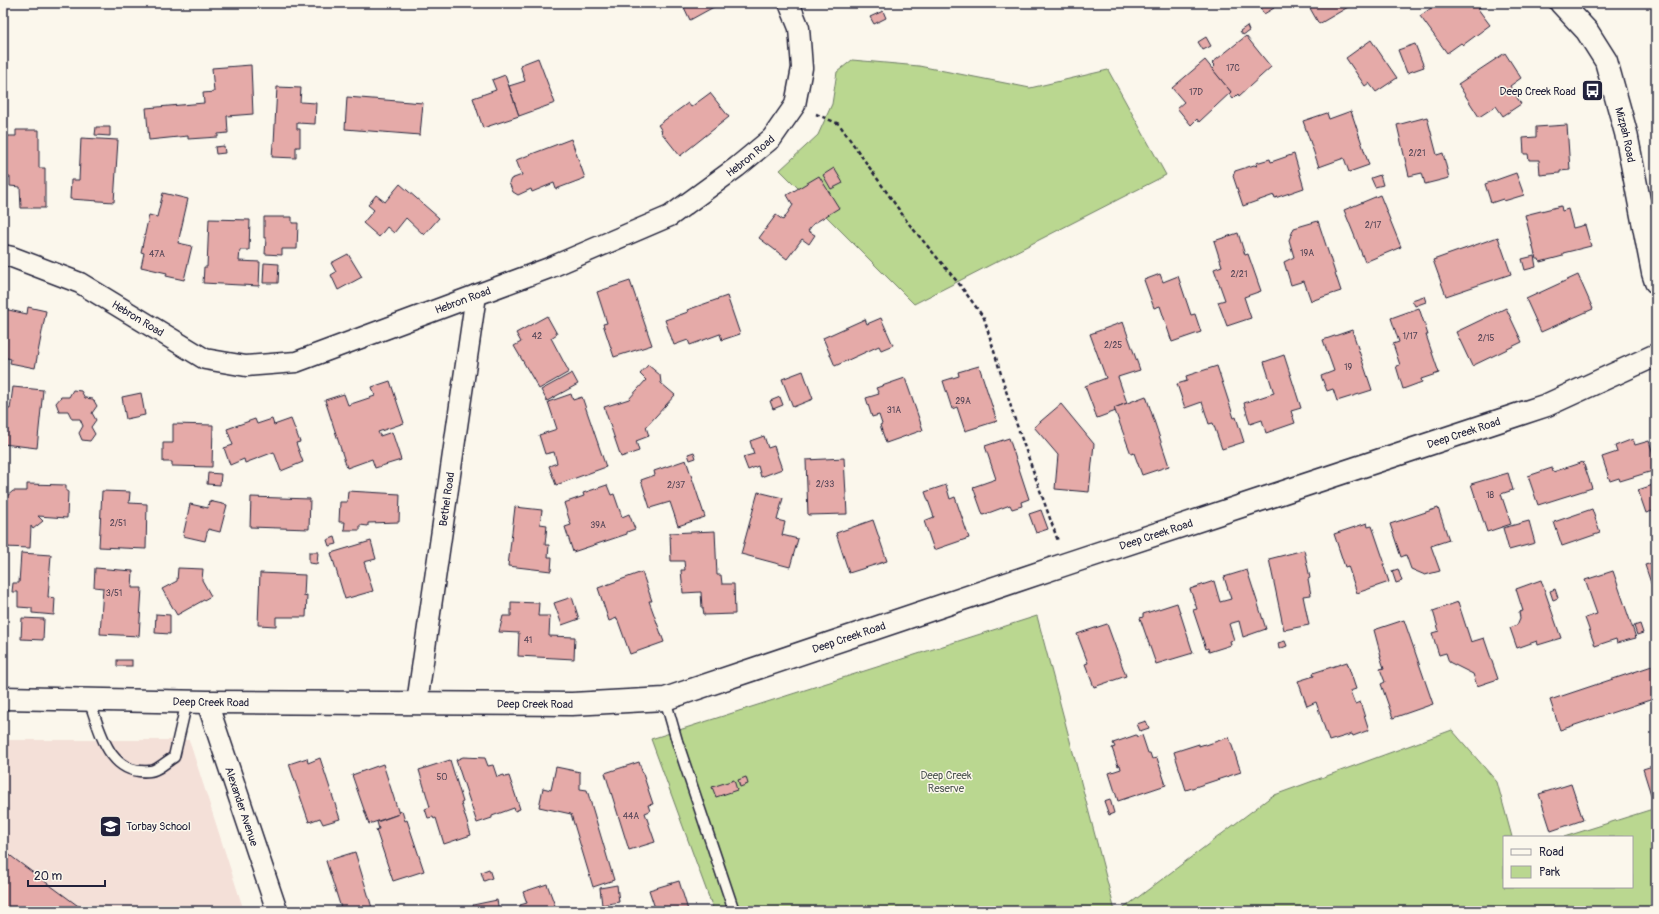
<svg xmlns="http://www.w3.org/2000/svg" width="1659" height="914" font-family="Pangolin,sans-serif">
	<style>
		.built { fill: #f4e0d8 }
		.green { fill: #bad790; stroke: #6e7c66 }
		.building { fill: #e5aaa8; stroke: #22223b }
		.lines { fill: none; stroke-linecap: round; stroke-linejoin: round }
		.lane-casing { stroke: #22223b; stroke-width: 13 }
		.street-casing { stroke: #22223b; stroke-width: 23 }
		.secondary-casing { stroke: #22223b; stroke-width: 25 }
		.path { stroke: #22223b; stroke-width: 2.5; stroke-dasharray: 4 3; stroke-linecap: butt }
		.lane { stroke: #fbf7ec; stroke-width: 10 }
		.street { stroke: #fbf7ec; stroke-width: 20 }
		.secondary { stroke: #fbf7ec; stroke-width: 22 }
		.labels { text-anchor: middle; dominant-baseline: central; stroke-width: 3; stroke-linejoin: round; paint-order: stroke }
		.number-label { font-size: 9px; fill: #534456 }
		.poi-label { font-size: 11px; fill: #22223b; stroke: #fbf7ec; text-anchor: end }
		.street-label { font-size: 11px; fill: #22223b; stroke: #fbf7ec }
		.park-label { font-size: 11px; fill: #505854; stroke: #fbf7ec }
	</style>
	<rect width="100%" height="100%" fill="#fbf7ec"/>
	<filter id="ink" filterUnits="userSpaceOnUse"><feTurbulence type="fractalNoise" baseFrequency=".025" numOctaves="2"/><feDisplacementMap in="SourceGraphic" scale="8" xChannelSelector="R" yChannelSelector="G"/><feConvolveMatrix kernelMatrix="1 2 1 2 8 2 1 2 1" color-interpolation-filters="sRGB"/></filter>
	<g filter="url(#ink)">
		<polygon class="built" points="3,740 189,740 244,911 3,911"/>
		<g class="green">
			<polygon points="852,60 919,66 1030,88 1108,70 1166,175 914,304 780,170 818,135 832,104 837,72"/>
			<polygon points="1037,616 1115,911 714,911 651,739"/>
			<polygon points="1452,730 1497,782 1512,837 1504,837 1504,887 1632,887 1632,837 1564,837 1656,808 1656,911 1120,911 1272,796"/>
		</g>
		<g class="building">
			<polygon points="682,3 721,3 690,20"/>
			<polygon points="1268,3 1271,3 1274,8 1264,14 1260,8"/>
			<polygon points="1307,3 1355,3 1319,24"/>
			<polygon points="1438,3 1479,3 1481,6 1478,9 1490,25 1463,45 1461,43 1447,53 1420,16"/>
			<polygon points="883,11 886,18 874,24 870,17"/>
			<polygon points="1247,26 1249,31 1243,35 1240,31"/>
			<polygon points="1246,36 1271,67 1239,96 1238,94 1233,99 1229,94 1231,92 1212,69 1215,66 1212,63"/>
			<polygon points="1206,37 1211,46 1203,50 1198,42"/>
			<polygon points="1371,40 1397,78 1376,92 1369,83 1365,86 1346,58"/>
			<polygon points="1415,44 1424,67 1407,73 1398,50"/>
			<polygon points="1505,53 1521,78 1510,86 1521,104 1503,116 1496,106 1479,117 1458,84"/>
			<polygon points="538,58 555,103 519,116 509,86 525,81 520,65"/>
			<polygon points="1205,60 1231,92 1199,122 1197,119 1191,125 1177,108 1184,102 1172,88"/>
			<polygon points="251,65 253,114 227,116 228,133 218,134 218,137 188,139 188,136 149,140 146,108 204,103 203,93 214,92 212,68"/>
			<polygon points="505,75 519,116 483,128 473,98 496,90 492,80"/>
			<polygon points="277,87 301,88 300,102 316,103 315,124 297,123 297,129 300,129 300,147 296,147 296,158 272,157 273,143 274,143"/>
			<polygon points="710,93 729,117 680,156 661,132 662,131 658,125 688,103 691,107"/>
			<polygon points="347,97 423,103 420,135 345,129"/>
			<polygon points="1351,111 1369,165 1349,172 1344,158 1319,167 1303,121 1327,113 1329,119"/>
			<polygon points="1427,117 1437,155 1443,153 1449,178 1425,184 1422,173 1409,176 1397,125"/>
			<polygon points="1567,125 1570,170 1560,171 1560,173 1540,175 1539,160 1529,160 1528,154 1524,154 1523,138 1536,137 1536,127"/>
			<polygon points="96,127 110,127 110,136 95,135"/>
			<polygon points="16,130 39,130 39,168 45,168 45,208 21,208 20,187 10,186 10,177 5,177 5,165 3,165 3,136 16,136"/>
			<polygon points="81,138 118,140 114,202 70,199 71,180 79,180"/>
			<polygon points="571,139 585,178 556,189 554,183 532,192 531,189 518,195 513,192 509,183 511,179 522,175 516,160"/>
			<polygon points="224,146 225,153 216,154 215,147"/>
			<polygon points="1294,154 1304,188 1275,198 1274,195 1243,206 1233,176 1235,171 1254,165 1257,166 1256,163 1270,159 1271,162"/>
			<polygon points="834,168 843,183 831,189 823,175"/>
			<polygon points="1516,173 1524,195 1504,201 1503,199 1491,203 1485,184"/>
			<polygon points="1380,175 1383,185 1375,187 1371,178"/>
			<polygon points="819,176 839,208 813,224 808,231 815,235 809,244 802,239 787,259 759,238 776,215 783,220 793,205 787,195"/>
			<polygon points="400,184 439,218 424,235 406,218 394,233 387,227 379,237 363,223 374,210 368,205 376,195 385,202"/>
			<polygon points="163,193 188,199 178,243 192,246 184,280 166,276 167,273 141,267 144,253 141,252 149,215 157,217"/>
			<polygon points="1380,195 1401,247 1365,262 1344,210"/>
			<polygon points="1561,206 1562,211 1568,209 1573,228 1585,225 1591,246 1563,253 1563,256 1540,262 1539,259 1536,259 1525,215"/>
			<polygon points="264,217 292,217 292,223 298,223 297,249 282,249 282,255 265,254 266,238 264,238"/>
			<polygon points="209,219 250,220 249,250 240,250 239,261 260,262 259,286 203,283 204,267 207,267"/>
			<polygon points="1318,221 1341,291 1311,301 1304,281 1291,285 1284,262 1294,257 1289,240 1294,228"/>
			<polygon points="1238,233 1245,255 1248,254 1261,291 1244,297 1251,318 1227,326 1218,302 1225,300 1214,269 1222,266 1214,241"/>
			<polygon points="1498,237 1511,274 1446,296 1433,260"/>
			<polygon points="348,254 362,277 338,290 331,275 336,272 331,263"/>
			<polygon points="1534,256 1536,267 1525,270 1522,259"/>
			<polygon points="264,263 279,264 278,283 263,283"/>
			<polygon points="1160,274 1163,282 1178,276 1191,315 1195,314 1201,332 1172,342 1160,306 1154,308 1144,280"/>
			<polygon points="1578,275 1593,309 1541,332 1526,299"/>
			<polygon points="630,281 652,345 614,357 603,324 607,323 597,292"/>
			<polygon points="727,296 740,334 722,340 720,334 690,345 688,340 674,345 665,320 688,312 687,310"/>
			<polygon points="1424,296 1426,302 1415,306 1412,300"/>
			<polygon points="28,307 46,311 35,368 10,363 11,359 3,357 4,309 27,314"/>
			<polygon points="1419,308 1428,335 1426,335 1439,373 1421,379 1422,382 1403,389 1396,366 1400,365 1393,344 1399,342 1391,318"/>
			<polygon points="1506,308 1522,342 1472,366 1456,332"/>
			<polygon points="547,316 557,334 551,338 569,372 539,389 514,346 521,342 516,333"/>
			<polygon points="881,318 893,345 881,350 879,346 835,366 823,338 865,319 867,324"/>
			<polygon points="1123,322 1140,370 1118,377 1127,403 1114,408 1116,411 1097,418 1085,386 1106,378 1090,334"/>
			<polygon points="1352,330 1372,390 1337,401 1333,389 1327,391 1321,376 1334,371 1323,340"/>
			<polygon points="1284,355 1301,408 1291,411 1295,423 1266,433 1262,420 1250,424 1244,403 1274,393 1264,362"/>
			<polygon points="648,365 660,375 661,383 675,395 646,427 649,436 636,441 639,451 621,457 604,407 629,399 646,380 640,374"/>
			<polygon points="979,366 997,421 965,431 957,407 952,409 943,381 959,376 958,372"/>
			<polygon points="1217,366 1234,418 1236,417 1244,442 1222,449 1213,423 1209,424 1202,402 1185,408 1177,384 1187,381 1186,376"/>
			<polygon points="803,371 813,399 793,407 782,379"/>
			<polygon points="572,373 578,384 547,401 541,390"/>
			<polygon points="905,378 923,430 886,443 880,425 882,424 879,415 872,417 866,398 879,394 876,388"/>
			<polygon points="390,381 404,423 378,432 380,436 392,432 401,460 375,468 372,459 347,468 325,400 344,394 348,405 375,396 372,387"/>
			<polygon points="13,387 43,390 37,448 3,444 3,408 10,409"/>
			<polygon points="73,390 81,391 85,398 93,399 97,406 92,413 96,420 91,427 95,434 90,441 82,440 79,433 83,426 80,419 72,419 68,411 59,411 56,403 61,397 69,397"/>
			<polygon points="141,393 145,415 126,419 122,397"/>
			<polygon points="571,394 573,400 582,397 606,467 556,485 549,466 557,463 554,452 545,454 539,435 557,429 548,402"/>
			<polygon points="1146,396 1169,466 1142,475 1134,453 1131,454 1114,408"/>
			<polygon points="780,397 783,405 773,409 770,401"/>
			<polygon points="1061,404 1094,444 1089,492 1055,489 1058,455 1034,427"/>
			<polygon points="255,419 257,424 272,419 274,425 291,419 300,442 296,443 303,462 281,471 274,452 245,463 244,459 230,465 224,448 233,445 227,429"/>
			<polygon points="173,424 213,425 212,467 172,466 172,462 163,462 163,443 173,443"/>
			<polygon points="764,436 768,448 774,446 782,469 761,477 758,466 748,470 743,457 754,454 750,441"/>
			<polygon points="1009,438 1029,499 1021,502 1022,506 1012,509 1010,505 983,515 973,487 996,479 985,446"/>
			<polygon points="1633,439 1635,445 1649,441 1656,462 1656,470 1620,481 1619,478 1610,481 1602,457 1617,452 1615,446"/>
			<polygon points="694,452 696,458 690,460 688,454"/>
			<polygon points="844,458 847,514 808,515 806,460"/>
			<polygon points="686,460 705,517 678,526 670,502 650,508 641,480 655,475 654,471"/>
			<polygon points="1583,462 1592,488 1538,505 1528,476 1552,468 1553,472"/>
			<polygon points="208,473 221,474 220,485 207,484"/>
			<polygon points="1508,473 1513,490 1501,494 1511,524 1487,532 1471,484"/>
			<polygon points="27,484 66,485 66,491 68,491 67,518 38,516 43,521 33,529 31,526 30,548 4,547 6,497 13,491 27,491"/>
			<polygon points="1656,484 1656,510 1646,513 1638,490"/>
			<polygon points="607,485 611,495 614,494 622,517 629,514 635,529 627,532 627,534 573,552 565,527 571,525 564,503 584,496 583,493"/>
			<polygon points="946,485 950,499 955,497 969,538 934,550 924,521 934,517 925,492"/>
			<polygon points="102,491 130,492 129,503 147,504 146,549 99,547"/>
			<polygon points="348,491 400,494 399,522 368,523 368,526 360,525 360,530 344,530 345,522 339,522 340,502 347,502"/>
			<polygon points="758,492 783,498 777,520 785,522 782,535 798,539 790,567 741,554"/>
			<polygon points="251,497 310,499 309,529 250,527"/>
			<polygon points="209,501 227,505 220,532 208,529 205,541 183,536 190,504 208,508"/>
			<polygon points="515,507 542,510 540,524 547,525 545,545 549,545 548,557 552,557 551,571 508,566"/>
			<polygon points="1438,508 1449,540 1431,546 1440,571 1425,575 1411,569 1406,555 1401,557 1390,524"/>
			<polygon points="1592,509 1600,533 1562,546 1554,522"/>
			<polygon points="1041,510 1048,529 1036,533 1029,514"/>
			<polygon points="873,520 887,561 849,573 836,533"/>
			<polygon points="1529,521 1535,543 1509,550 1503,528"/>
			<polygon points="1367,523 1368,527 1372,526 1385,564 1383,564 1389,582 1357,593 1348,566 1345,567 1334,534"/>
			<polygon points="715,531 717,575 721,575 722,584 734,584 735,614 704,615 703,608 702,608 701,592 683,593 681,570 685,570 684,561 671,561 670,533"/>
			<polygon points="335,537 337,544 329,546 327,540"/>
			<polygon points="371,541 376,559 364,562 373,591 345,599 331,553"/>
			<polygon points="1304,550 1310,578 1308,579 1311,595 1303,596 1309,625 1284,630 1269,559"/>
			<polygon points="309,552 318,552 317,564 309,563"/>
			<polygon points="21,553 51,555 48,597 55,598 54,615 32,613 32,608 18,607 18,592 12,592 13,583 19,583"/>
			<polygon points="1656,562 1656,598 1645,565"/>
			<polygon points="95,568 133,571 132,588 142,588 139,636 100,634 103,588 94,587"/>
			<polygon points="178,568 203,569 202,580 211,596 177,615 162,589 177,581"/>
			<polygon points="1398,569 1402,581 1396,583 1392,571"/>
			<polygon points="1247,570 1266,629 1243,637 1239,621 1229,624 1234,640 1230,641 1231,645 1209,652 1208,648 1206,649 1193,610 1197,609 1190,589 1214,581 1220,602 1231,599 1224,577"/>
			<polygon points="1613,571 1636,638 1617,643 1616,639 1595,646 1585,618 1597,614 1585,580"/>
			<polygon points="642,572 652,601 649,601 664,642 630,654 617,618 609,621 598,588"/>
			<polygon points="260,573 305,575 304,596 307,595 306,617 276,617 276,626 258,625"/>
			<polygon points="1541,580 1561,638 1538,645 1537,641 1517,648 1510,628 1517,625 1520,618 1519,612 1523,611 1516,589"/>
			<polygon points="1555,589 1558,598 1553,600 1550,591"/>
			<polygon points="572,597 579,619 562,625 554,603"/>
			<polygon points="511,602 539,603 538,616 550,616 549,636 575,637 574,659 518,656 519,633 499,632 503,616 511,616"/>
			<polygon points="1458,602 1471,642 1484,638 1498,679 1477,686 1473,674 1449,662 1446,653 1439,655 1432,633 1439,631 1433,611"/>
			<polygon points="1177,603 1193,653 1156,664 1140,618 1143,617 1143,614"/>
			<polygon points="156,614 170,615 170,634 155,633"/>
			<polygon points="22,618 44,619 43,640 21,639"/>
			<polygon points="1404,620 1433,704 1393,718 1381,684 1385,682 1380,669 1384,668 1380,656 1381,656 1374,630"/>
			<polygon points="1107,624 1126,676 1094,687 1085,664 1088,663 1077,634"/>
			<polygon points="1640,624 1643,633 1637,635 1634,626"/>
			<polygon points="1285,641 1287,646 1279,649 1278,643"/>
			<rect x="117" y="660" width="15" height="6"/>
			<polygon points="1347,662 1356,689 1350,691 1355,704 1360,702 1369,730 1353,736 1352,734 1329,741 1316,702 1307,706 1298,681 1314,676 1313,673"/>
			<polygon points="1655,665 1656,698 1560,730 1550,700"/>
			<polygon points="1146,721 1149,728 1140,731 1137,724"/>
			<polygon points="1136,735 1137,737 1142,735 1148,753 1150,753 1152,759 1157,758 1166,785 1118,801 1109,773 1121,769 1120,765 1118,766 1112,748 1115,747 1113,743"/>
			<polygon points="1229,737 1241,772 1186,790 1174,752 1199,744 1199,746 1205,744 1206,745"/>
			<polygon points="463,757 485,758 488,766 493,765 497,777 504,775 505,777 509,776 520,809 515,811 514,808 492,816 492,818 477,823 456,760"/>
			<polygon points="307,758 308,763 320,758 340,819 323,824 320,818 309,822 289,764"/>
			<polygon points="450,760 463,802 461,803 471,835 444,844 436,818 434,819 433,817 428,818 425,809 430,807 419,770"/>
			<polygon points="639,762 653,804 648,805 650,811 645,813 655,842 629,850 605,773"/>
			<polygon points="383,764 399,814 369,824 352,775"/>
			<polygon points="1656,765 1656,800 1653,801 1643,769"/>
			<polygon points="556,767 580,772 580,789 587,790 614,880 593,887 571,814 539,807 543,788 551,790"/>
			<polygon points="746,777 748,784 740,787 738,780"/>
			<polygon points="734,780 737,790 716,797 712,787"/>
			<polygon points="1571,784 1583,820 1551,831 1539,794"/>
			<polygon points="1110,799 1114,813 1109,815 1104,801"/>
			<polygon points="402,811 405,821 407,820 424,871 393,881 376,830 379,829 377,822 399,814 398,812"/>
			<polygon points="3,850 24,866 85,911 3,911"/>
			<polygon points="355,852 373,911 342,911 326,861"/>
			<polygon points="489,869 492,878 484,881 481,872"/>
			<polygon points="679,881 688,910 656,911 649,890"/>
			<polygon points="547,884 557,911 522,911 520,905 527,903 523,892"/>
			<polygon points="617,885 619,902 602,905 600,888"/>
			<polygon points="497,900 499,911 475,911 473,905"/>
		</g>
		<g class="lines">
			<defs>
				<g id="lane">
					<polyline points="665,699 677,741 734,911"/>
					<path d="M89,700C100,730 108,776 150,771C157,771 167,761 174,757L187,701"/>
				</g>
				<g id="street">
					<path id="s1" d="M3,255L12,257L80,283L205,359L246,366L296,362L549,268L670,216L737,167L772,138L795,105L802,68L799,28L789,3"/>
					<path id="s2" d="M207,702L277,911"/>
					<path id="s3" d="M417,703L476,295"/>
				</g>
				<g id="secondary">
					<path id="s4" d="M1561,3L1587,31L1606,61L1626,133L1653,273L1656,282"/>
					<path id="s5" d="M3,698L207,702L572,704L665,699L1066,564L1547,405L1656,355"/>
				</g>
			</defs>
			<use href="#lane" class="lane-casing"/>
			<use href="#street" class="street-casing"/>
			<use href="#secondary" class="secondary-casing"/>
			<polyline class="path" points="816,114 839,124 909,224 960,285 984,318 1014,417 1058,541"/>
			<use href="#lane" class="lane"/>
			<use href="#street" class="street"/>
			<use href="#secondary" class="secondary"/>
		</g>
	</g>
	<defs>
		<symbol id="bus-square" viewBox="-11 -11 22 22"><rect x="-9" y="-9" width="18" height="18" rx="4" fill="#22223b" stroke="#fbf7ec"/><path d="M-5-6H5V4H4V6H2V4H-2V6H-4V4H-5ZM-3.5-4V0h7V-4ZM-3.5 1.2v1.5H-2V1.2ZM2 1.2v1.5H3.5V1.2Z" fill="#fff"/></symbol>
		<symbol id="school-square" viewBox="-11 -11 22 22"><rect x="-9" y="-9" width="18" height="18" rx="4" fill="#22223b" stroke="#fbf7ec"/><path d="M0-5L7-2L0 1L-7-2ZM-4 1L0 2.5L4 1V4Q0 6-4 4Z" fill="#fff"/></symbol>
	</defs>
	<g fill-rule="evenodd">
		<use href="#bus-square" x="1580" y="78" width="25" height="25"/>
		<use href="#school-square" x="98" y="814" width="25" height="25"/>
	</g>
	<g class="labels">
		<g class="number-label">
			<text x="1233" y="68">17C</text>
			<text x="1196" y="92">17D</text>
			<text x="1417" y="153">2/21</text>
			<text x="1373" y="225">2/17</text>
			<text x="1307" y="253">19A</text>
			<text x="157" y="254">47A</text>
			<text x="1239" y="274">2/21</text>
			<text x="537" y="336">42</text>
			<text x="1410" y="336">1/17</text>
			<text x="1486" y="338">2/15</text>
			<text x="1113" y="345">2/25</text>
			<text x="1348" y="367">19</text>
			<text x="963" y="401">29A</text>
			<text x="894" y="410">31A</text>
			<text x="825" y="484">2/33</text>
			<text x="676" y="485">2/37</text>
			<text x="1490" y="495">18</text>
			<text x="118" y="523">2/51</text>
			<text x="598" y="525">39A</text>
			<text x="114" y="593">3/51</text>
			<text x="528" y="640">41</text>
			<text x="442" y="777">50</text>
			<text x="631" y="816">44A</text>
		</g>
		<g class="poi-label">
			<text x="1576" y="91">Deep Creek Road</text>
			<text x="126" y="826" text-anchor="start">Torbay School</text>
		</g>
		<g class="street-label">
			<text stroke="none"><textPath href="#s4" startOffset="150">Mizpah Road</textPath></text>
			<text stroke="none"><textPath href="#s1" startOffset="822">Hebron Road</textPath></text>
			<text stroke="none"><textPath href="#s1" startOffset="498">Hebron Road</textPath></text>
			<text stroke="none"><textPath href="#s1" startOffset="150">Hebron Road</textPath></text>
			<text stroke="none"><textPath href="#s5" startOffset="1504">Deep Creek Road</textPath></text>
			<text stroke="none"><textPath href="#s3" startOffset="206">Bethel Road</textPath></text>
			<text stroke="none"><textPath href="#s5" startOffset="1180">Deep Creek Road</textPath></text>
			<text stroke="none"><textPath href="#s5" startOffset="856">Deep Creek Road</textPath></text>
			<text stroke="none"><textPath href="#s5" startOffset="208">Deep Creek Road</textPath></text>
			<text stroke="none"><textPath href="#s5" startOffset="532">Deep Creek Road</textPath></text>
			<text stroke="none"><textPath href="#s2" startOffset="110">Alexander Avenue</textPath></text>
		</g>
		<g class="park-label">
			<text x="946" y="775">Deep Creek<tspan x="946" dy="13">Reserve</tspan></text>
		</g>
	</g>
	<rect width="1659" height="914" fill="none" stroke="#fbf7ec" stroke-width="16"/>
	<rect x="8" y="8" width="1643" height="898" fill="none" stroke="#22223b" stroke-width="1.5" filter="url(#ink)"/>
	<rect x="1503" y="836" width="130" height="52" fill="#fbf7ec" stroke="#a4a2a5"/>
	<rect x="1511" y="849" width="20" height="6" fill="#fbf7ec" stroke="#a4a2a5"/>
	<text x="1539" y="856" font-size="12" fill="#22223b">Road</text>
	<rect x="1511" y="866" width="20" height="12" fill="#bad790" stroke="#a4a2a5"/>
	<text x="1539" y="876" font-size="12" fill="#22223b">Park</text>
	<path d="M28 880v6h77v-6" fill="none" stroke="#22223b" stroke-width="2"/>
	<text x="34" y="880" font-size="12" fill="#22223b" stroke="#fbf7ec" stroke-width="3" paint-order="stroke">20 m</text>
</svg>
